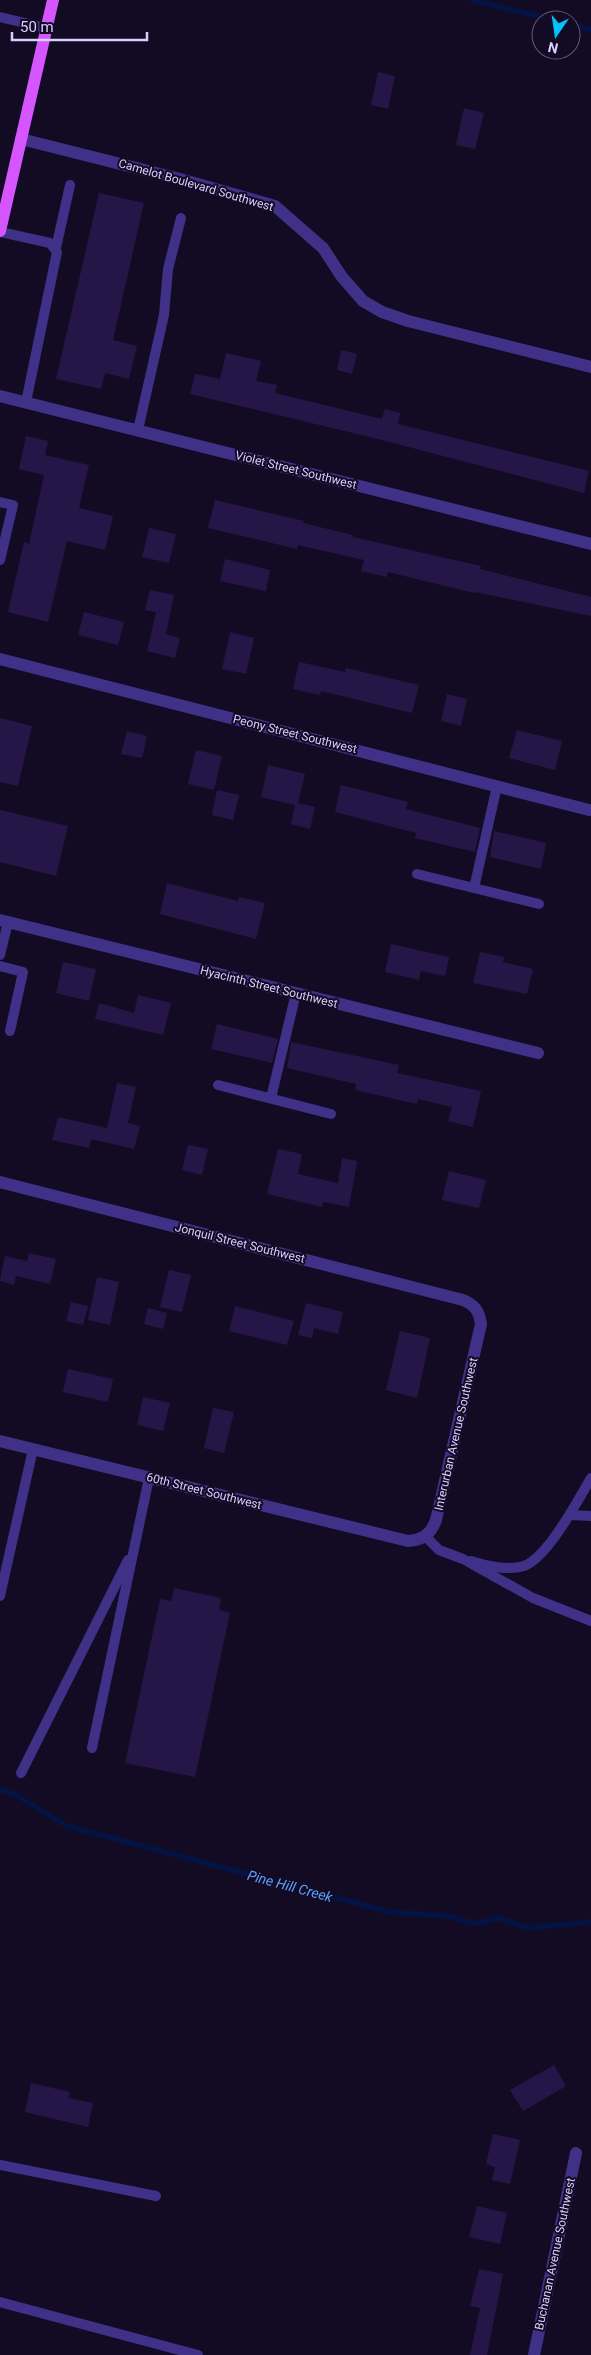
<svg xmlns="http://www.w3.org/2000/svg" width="591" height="2355" font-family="Roboto,sans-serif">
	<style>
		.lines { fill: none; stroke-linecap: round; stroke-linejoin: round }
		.stream { stroke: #041344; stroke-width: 5.5 }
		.building { fill: #261647 }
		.service { stroke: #403188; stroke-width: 10 }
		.minor { stroke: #403188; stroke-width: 12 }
		.primary { stroke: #d555ff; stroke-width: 12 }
		.labels { text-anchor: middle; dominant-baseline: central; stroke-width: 4; stroke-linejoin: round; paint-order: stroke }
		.street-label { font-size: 12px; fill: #daceff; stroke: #130b24 }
		.water-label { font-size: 14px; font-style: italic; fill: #5c9fff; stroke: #130b24 }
	</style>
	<rect width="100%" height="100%" fill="#130b24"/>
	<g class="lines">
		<g class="stream">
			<polyline points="473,0 553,20"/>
			<polyline points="571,25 591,30"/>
			<polyline points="0,1790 14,1794 67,1826 390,1912 448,1916 475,1924 500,1918 527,1928 591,1922"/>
		</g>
	</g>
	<g class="building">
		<polygon points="378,72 395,76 388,109 371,105"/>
		<polygon points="464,108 484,113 475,149 456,145"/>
		<polygon points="99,193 144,203 113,340 137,346 129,379 105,373 101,389 56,379"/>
		<polygon points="341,350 357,354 352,374 337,370"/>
		<polygon points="226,353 261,361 256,381 277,385 275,393 382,419 385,409 400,413 398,424 589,471 584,493 378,439 190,394 195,374 220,379"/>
		<polygon points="26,436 48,441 45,455 89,465 79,508 113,516 105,550 67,541 48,622 8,612 24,542 29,544 44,475 19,469"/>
		<polygon points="215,500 304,521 303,523 353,535 353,537 481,566 480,569 591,597 591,616 475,592 474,593 388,572 387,577 361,571 364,560 298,545 297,549 208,528"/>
		<polygon points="149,528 176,534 169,563 142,557"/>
		<polygon points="225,559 270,570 266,591 220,581"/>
		<polygon points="150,590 174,595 166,634 180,638 175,658 147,651 156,612 145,610"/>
		<polygon points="84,612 124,622 118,645 78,635"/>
		<polygon points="230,632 254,638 246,674 222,669"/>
		<polygon points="299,662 345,672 346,668 419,685 412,713 321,691 320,695 293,689"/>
		<polygon points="447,694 467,699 461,726 441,721"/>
		<polygon points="0,718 32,726 18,786 0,782"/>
		<polygon points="517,730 562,741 555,770 509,758"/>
		<polygon points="127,731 147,736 142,758 121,754"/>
		<polygon points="196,750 222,756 214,790 188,784"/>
		<polygon points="268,765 305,774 298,803 315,807 310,829 291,824 295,805 261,797"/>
		<polygon points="341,785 408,802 406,809 480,828 475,852 415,838 416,833 335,812"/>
		<polygon points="217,790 239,795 233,820 212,815"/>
		<polygon points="0,810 68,826 56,876 0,862"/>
		<polygon points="494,831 546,843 541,869 490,857"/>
		<polygon points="167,883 238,901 239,897 265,903 256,939 160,914"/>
		<polygon points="391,944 449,957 445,976 421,971 419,980 385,972"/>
		<polygon points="480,952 504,957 503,962 533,969 527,994 473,983"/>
		<polygon points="63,962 96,969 89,1001 56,993"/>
		<polygon points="138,995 171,1003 163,1035 95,1019 99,1003 134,1013"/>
		<polygon points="217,1024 278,1039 272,1063 211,1049"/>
		<polygon points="291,1042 399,1065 397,1073 481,1091 473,1127 448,1121 452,1107 418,1099 417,1104 355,1090 356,1084 287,1068"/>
		<polygon points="117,1083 136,1087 128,1123 140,1126 134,1149 91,1139 89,1148 52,1140 58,1117 107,1128"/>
		<polygon points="188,1145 208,1149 202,1175 182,1170"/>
		<polygon points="278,1149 302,1154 298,1174 338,1183 342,1158 357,1161 349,1207 323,1202 322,1207 267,1194"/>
		<polygon points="449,1171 486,1180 479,1208 442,1200"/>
		<polygon points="29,1253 56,1259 50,1284 16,1276 14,1285 0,1281 5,1256 27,1261"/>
		<polygon points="169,1270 191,1275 182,1312 160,1307"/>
		<polygon points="97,1277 119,1282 110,1325 88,1320"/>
		<polygon points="71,1302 88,1306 83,1325 66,1321"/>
		<polygon points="306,1303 343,1312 338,1334 314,1328 312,1338 298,1335"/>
		<polygon points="235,1306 294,1321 287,1345 229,1331"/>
		<polygon points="148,1308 167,1313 163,1329 144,1324"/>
		<polygon points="400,1331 430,1338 417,1398 386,1390"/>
		<polygon points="68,1369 113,1379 108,1402 63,1392"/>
		<polygon points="143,1397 170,1403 163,1431 137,1425"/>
		<polygon points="213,1408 234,1412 224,1453 204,1448"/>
		<polygon points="174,1588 221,1598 219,1610 230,1613 195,1777 125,1763 160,1599 171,1601"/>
		<polygon points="554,2065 566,2086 523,2111 510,2090"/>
		<polygon points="31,2083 70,2092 68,2098 93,2103 88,2127 25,2112"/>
		<polygon points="493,2134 520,2140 510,2184 492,2180 495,2167 486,2164"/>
		<polygon points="477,2206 507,2213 500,2244 469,2237"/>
		<polygon points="479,2269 503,2274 487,2355 470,2355 480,2308 470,2306"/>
	</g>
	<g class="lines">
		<g class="service">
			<polyline points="0,17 46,28"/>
			<polyline points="0,232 50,243 57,252 26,402"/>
			<polyline points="56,248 70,185"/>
			<polyline points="138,430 164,315 168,269 181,218"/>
			<polyline points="0,502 13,505 0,560"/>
			<polyline points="417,874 539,904"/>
			<polyline points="474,888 497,786"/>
			<polyline points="0,955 8,922"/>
			<polyline points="0,966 23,972 10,1031"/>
			<polyline points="218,1085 331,1114"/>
			<polyline points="271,1098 296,993"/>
			<polyline points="570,1515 591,1516"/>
			<polyline points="426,1537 439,1550 463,1559 533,1598 591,1621"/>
			<path d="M471,1561C486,1566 509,1571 524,1566C548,1557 578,1500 591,1478"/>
			<polyline points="0,1596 33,1449"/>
			<polyline points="92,1748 149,1478"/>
			<polyline points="21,1773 128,1560"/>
			<polyline points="0,2165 156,2196"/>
			<polyline points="0,2302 198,2355"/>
		</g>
		<g class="minor">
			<polyline points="21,139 180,179 275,206 323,248 342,277 363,301 382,312 408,321 591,367"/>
			<polyline points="0,396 591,544"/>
			<polyline points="0,659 589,810"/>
			<polyline points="0,920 538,1053"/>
			<path d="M0,1182L463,1300C475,1305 479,1311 481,1324L436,1520C431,1534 423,1540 408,1541L0,1441"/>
			<polyline points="534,2355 576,2153"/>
		</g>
		<polyline class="primary" points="0,231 53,0"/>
	</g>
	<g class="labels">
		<g class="street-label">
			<text transform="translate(196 185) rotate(16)">Camelot Boulevard Southwest</text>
			<text transform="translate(296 470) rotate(14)">Violet Street Southwest</text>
			<text transform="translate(295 734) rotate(14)">Peony Street Southwest</text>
			<text transform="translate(269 987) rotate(14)">Hyacinth Street Southwest</text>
			<text transform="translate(240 1243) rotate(14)">Jonquil Street Southwest</text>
			<text transform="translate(456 1434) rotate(-77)">Interurban Avenue Southwest</text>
			<text transform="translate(204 1491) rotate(14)">60th Street Southwest</text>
			<text transform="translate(555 2254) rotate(-78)">Buchanan Avenue Southwest</text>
		</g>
		<g class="water-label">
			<text transform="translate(290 1886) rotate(15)">Pine Hill Creek</text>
		</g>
	</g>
	<g transform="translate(556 35) rotate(193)"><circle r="24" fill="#130b24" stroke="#63597c"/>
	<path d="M0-4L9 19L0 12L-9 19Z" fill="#00c1f9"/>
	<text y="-8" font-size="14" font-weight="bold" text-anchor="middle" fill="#daceff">N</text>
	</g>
	<path d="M12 32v8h135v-8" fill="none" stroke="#daceff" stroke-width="2.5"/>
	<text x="20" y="32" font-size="15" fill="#daceff" stroke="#130b24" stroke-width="4" paint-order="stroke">50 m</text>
</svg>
